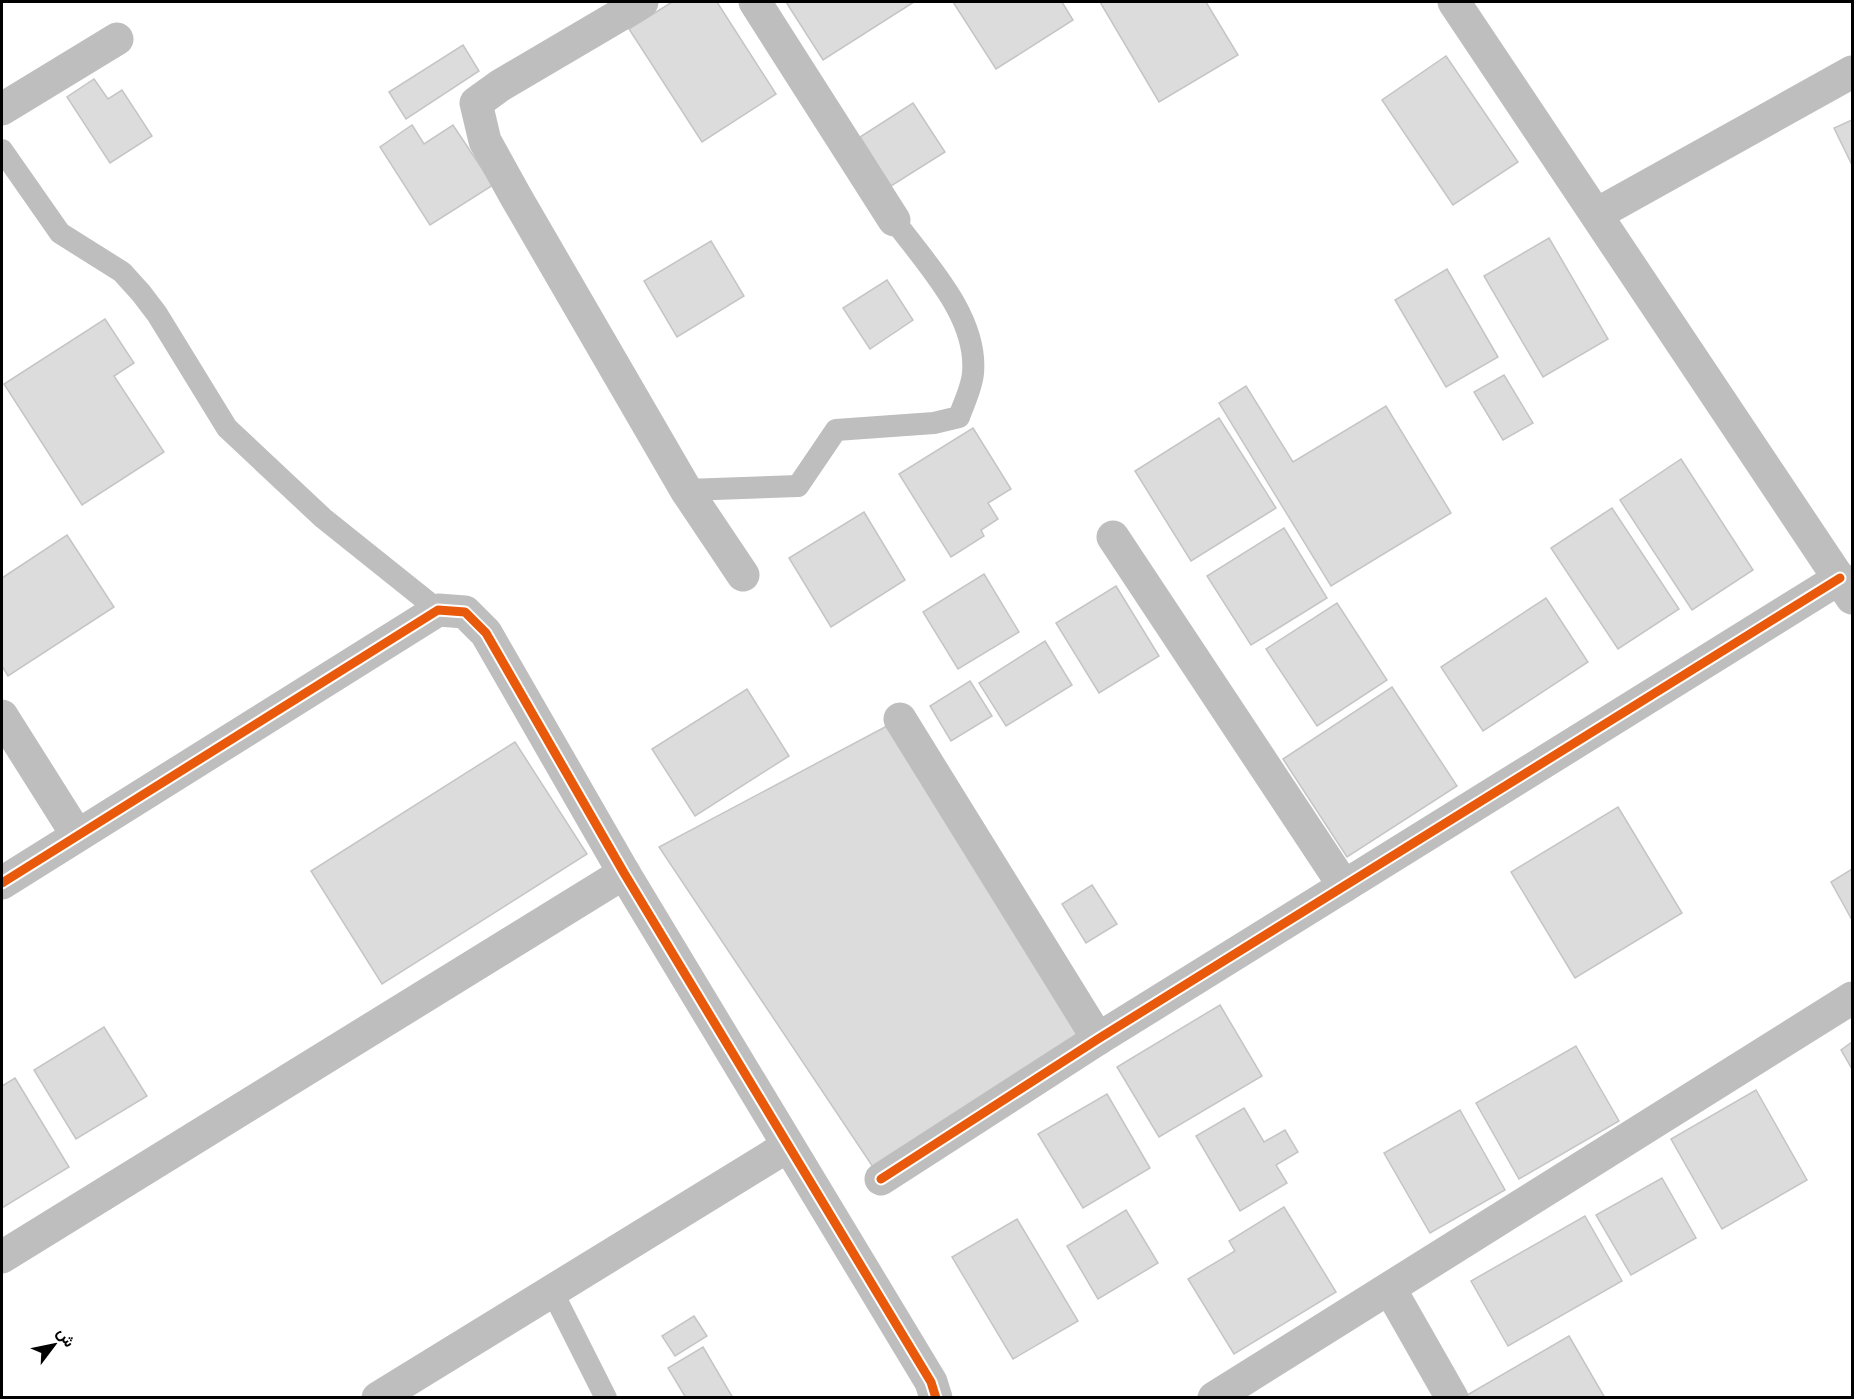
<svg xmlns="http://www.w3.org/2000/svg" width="1854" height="1399" font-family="'Source Sans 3',Vazirmatn,sans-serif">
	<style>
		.building { fill: #dcdcdc; stroke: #c5c5c5; stroke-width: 1.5 }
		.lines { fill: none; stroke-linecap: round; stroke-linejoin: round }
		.lane { stroke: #bebebe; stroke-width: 22 }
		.street { stroke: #bebebe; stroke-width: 33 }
		.cycleway-casing { stroke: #fff; stroke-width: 13 }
		.cycleway { stroke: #e8590c; stroke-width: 9 }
	</style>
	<rect width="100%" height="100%" fill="#fff"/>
	<g class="building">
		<polygon points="672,2 717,2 776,94 702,142 629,29"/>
		<polygon points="786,2 914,2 823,60"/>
		<polygon points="953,2 1062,2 1073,20 996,69"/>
		<polygon points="1100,2 1206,2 1238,55 1159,102"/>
		<polygon points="463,45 479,71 406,119 389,92"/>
		<polygon points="1446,56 1518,162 1453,205 1382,100"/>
		<polygon points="94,79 108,99 122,90 152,136 110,163 67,97"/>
		<polygon points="913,103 945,152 891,186 860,137"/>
		<polygon points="1852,120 1852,165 1834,128"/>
		<polygon points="412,125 424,144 453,125 493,185 430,225 380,147"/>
		<polygon points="1549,238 1608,339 1543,377 1484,276"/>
		<polygon points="711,241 744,296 677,337 644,281"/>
		<polygon points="1447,269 1498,357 1446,387 1395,300"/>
		<polygon points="887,280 913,320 870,349 843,308"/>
		<polygon points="105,319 134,363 114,376 164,452 82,505 4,384"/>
		<polygon points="1504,375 1533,423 1503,440 1474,392"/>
		<polygon points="1246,386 1293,462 1386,406 1451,513 1331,586 1219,403"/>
		<polygon points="1219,418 1276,508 1191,561 1135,471"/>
		<polygon points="973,428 1011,489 988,503 998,519 981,530 984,536 951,557 899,474"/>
		<polygon points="1681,459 1753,570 1692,610 1620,500"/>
		<polygon points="1612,508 1679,609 1618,649 1551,548"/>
		<polygon points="864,512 905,580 831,627 789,558"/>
		<polygon points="1284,528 1327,598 1251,645 1207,576"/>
		<polygon points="67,535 114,607 8,676 2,666 2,578"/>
		<polygon points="984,574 1019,632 958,669 923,612"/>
		<polygon points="1116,586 1159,656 1099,693 1056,623"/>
		<polygon points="1546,598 1588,662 1483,731 1441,667"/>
		<polygon points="1337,603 1387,680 1317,726 1266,649"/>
		<polygon points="1045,641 1072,685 1006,726 979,683"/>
		<polygon points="970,681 992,716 951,741 930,706"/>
		<polygon points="1392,687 1457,786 1347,857 1283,759"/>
		<polygon points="747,689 789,756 695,816 652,749"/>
		<polygon points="900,719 1098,1039 881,1179 659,847"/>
		<polygon points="515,742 587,854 382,984 311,871"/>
		<polygon points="1618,807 1682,913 1575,978 1511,872"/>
		<polygon points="1852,869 1852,920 1831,882"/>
		<polygon points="1092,885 1117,924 1086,943 1062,904"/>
		<polygon points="1220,1005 1262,1076 1159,1137 1117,1067"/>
		<polygon points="104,1027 147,1096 76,1139 34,1070"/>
		<polygon points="1852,1042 1852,1069 1841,1050"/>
		<polygon points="1576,1046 1619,1121 1519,1179 1476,1103"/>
		<polygon points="15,1078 69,1167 2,1208 2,1086"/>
		<polygon points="1756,1090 1807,1180 1722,1229 1671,1139"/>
		<polygon points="1107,1094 1150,1168 1083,1208 1038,1134"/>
		<polygon points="1244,1108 1264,1142 1285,1130 1298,1152 1276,1165 1287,1183 1240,1211 1196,1136"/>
		<polygon points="1460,1110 1505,1190 1430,1233 1384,1153"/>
		<polygon points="1662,1178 1696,1238 1631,1275 1596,1215"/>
		<polygon points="1284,1207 1336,1292 1234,1354 1188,1279 1235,1251 1229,1241"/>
		<polygon points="1126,1210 1158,1263 1098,1299 1067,1246"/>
		<polygon points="1585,1216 1622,1281 1508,1346 1471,1281"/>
		<polygon points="1017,1219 1078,1321 1013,1359 952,1257"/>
		<polygon points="694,1316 707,1336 675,1356 662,1336"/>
		<polygon points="1569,1336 1605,1398 1462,1398"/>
		<polygon points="703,1347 733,1398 686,1398 668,1368"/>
	</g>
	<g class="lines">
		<g class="lane">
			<polyline points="2,150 60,233 122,272 141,293 157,314 227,428 323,518 438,610"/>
			<path d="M686,490L798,486L836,430L934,423L959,417C964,403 972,387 973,373C978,316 926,264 894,220"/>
			<polyline points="552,1291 606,1398"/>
		</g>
		<g class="street">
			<polyline points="642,2 501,85 476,103 485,141 516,197 686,490 743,575"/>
			<polyline points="755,2 894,220"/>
			<polyline points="1454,2 1852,598"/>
			<polyline points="2,109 117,39"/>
			<polyline points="1597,214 1852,72"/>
			<polyline points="1113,537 1344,886"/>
			<polyline points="2,716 77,835"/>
			<polyline points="900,719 1098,1039"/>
			<polyline points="2,883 438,610 465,612 486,633 624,873 931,1382 936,1398"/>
			<polyline points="881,1179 1098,1039 1840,578"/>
			<polyline points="2,1257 624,873"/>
			<polyline points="1390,1289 1452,1398"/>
			<polyline points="378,1398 788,1146"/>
			<polyline points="1214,1398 1852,998"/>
		</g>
		<defs>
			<g id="cycleway">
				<polyline points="2,883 438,610 465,612 486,633 624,873 931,1382 936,1398"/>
				<polyline points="881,1179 1098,1039 1840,578"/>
			</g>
		</defs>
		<use href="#cycleway" class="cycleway-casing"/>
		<use href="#cycleway" class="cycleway"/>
	</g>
	<rect width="1854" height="1399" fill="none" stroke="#000000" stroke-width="6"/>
	<g transform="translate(54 1345) rotate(58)" stroke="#ffffff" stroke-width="4.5" paint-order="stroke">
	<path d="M0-4.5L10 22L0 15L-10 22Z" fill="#000000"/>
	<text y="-9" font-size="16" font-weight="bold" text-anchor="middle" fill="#000000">ش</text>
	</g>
</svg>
